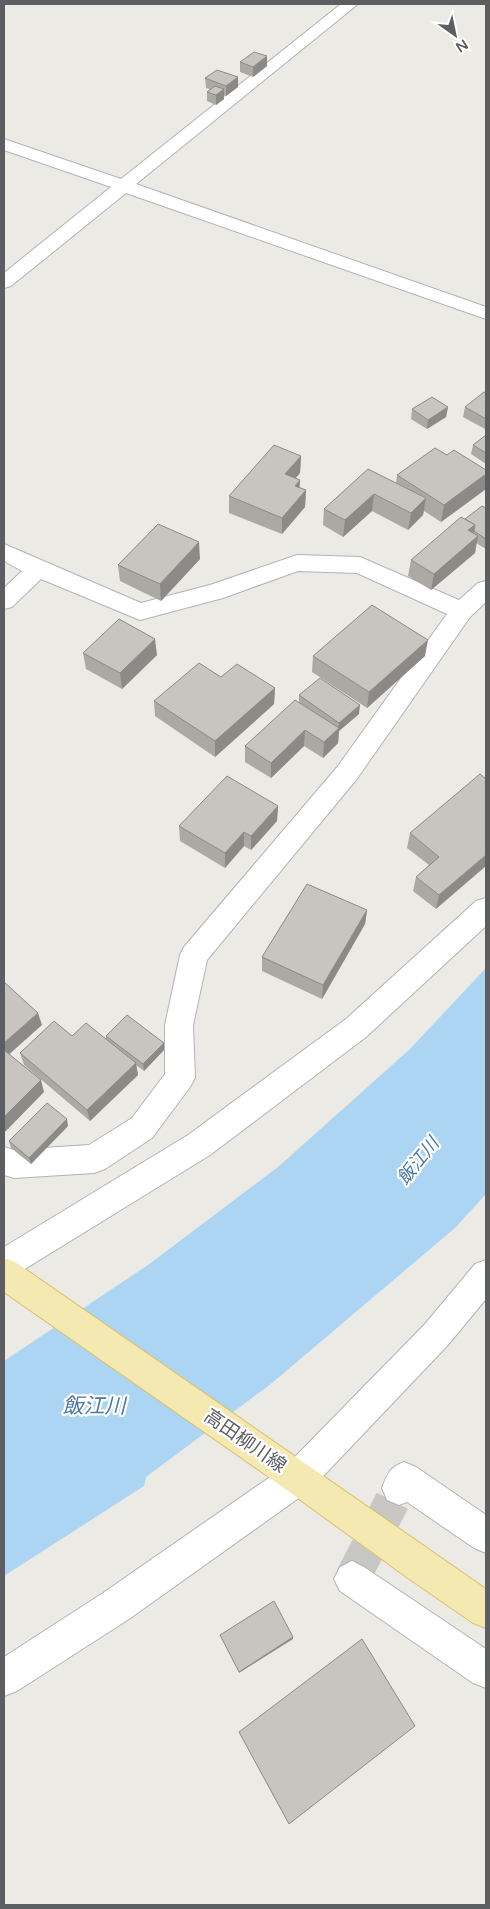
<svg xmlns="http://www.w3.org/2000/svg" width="490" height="1909" font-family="'Varela Round','Noto Sans JP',sans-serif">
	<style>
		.water { fill: #acd5f3 }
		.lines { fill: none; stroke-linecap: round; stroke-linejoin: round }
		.minor-tunnel { stroke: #c8c7c4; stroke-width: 35; stroke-dasharray: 35 18; stroke-linecap: butt }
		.minor-casing { stroke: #b1b3b7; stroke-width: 2 }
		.major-casing { stroke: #debe6b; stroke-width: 2 }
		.minor { fill: #fff; fill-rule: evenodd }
		.major { fill: #f4e9b1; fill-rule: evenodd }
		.wall { fill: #aca9a5 }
		.shaded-wall { fill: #8c8a86 }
		.building { fill: #c8c5c0; stroke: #8c8a86 }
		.labels { text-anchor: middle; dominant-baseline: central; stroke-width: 4.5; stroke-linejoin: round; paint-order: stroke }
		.water-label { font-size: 18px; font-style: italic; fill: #4c77a3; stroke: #fff }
		.near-street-label { font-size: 19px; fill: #5c5e62; stroke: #fff }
		.near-water-label { font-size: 21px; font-style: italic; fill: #4c77a3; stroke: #fff }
	</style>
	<rect width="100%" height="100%" fill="#eceae4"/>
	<polygon class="water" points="486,968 486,1194 455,1228 272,1383 146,1477 144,1486 4,1576 4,1361 148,1265 278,1167 410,1049"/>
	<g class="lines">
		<polyline class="minor-tunnel" points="352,1579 399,1488"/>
		<defs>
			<g id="minor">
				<polygon points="341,4 358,4 136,184 486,307 486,319 126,193 11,286 4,288 4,273 111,187 4,150 4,139 121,179"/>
				<polygon points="4,544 141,603 210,585 297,555 360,557 459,600 478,583 486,581 486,602 470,617 356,780 207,960 193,1025 195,1078 190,1087 152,1138 105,1169 94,1173 14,1178 4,1175 4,1147 14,1150 89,1145 132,1118 165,1074 165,1025 180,955 184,947 338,766 447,614 357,573 298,571 223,598 140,620 41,579 12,607 4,609 4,588 22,571 4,561"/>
				<polygon points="486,898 486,926 366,1037 210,1155 15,1275 4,1279 4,1247 188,1135 346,1019 476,901"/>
				<polygon points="486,1260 486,1299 447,1346 310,1490 129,1619 17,1691 4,1696 4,1657 103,1593 286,1466 425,1324 475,1264"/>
				<path d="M404,1462L416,1467L486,1515V1553L474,1548L407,1502L399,1505L387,1500L382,1488C388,1473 389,1468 404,1462Z"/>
				<polygon points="352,1561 364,1567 486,1649 486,1688 473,1683 340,1591 334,1579 340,1567"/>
			</g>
			<polygon id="major" points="4,1258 15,1262 486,1589 486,1628 473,1623 408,1578 259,1470 4,1292"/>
		</defs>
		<use href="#minor" class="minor-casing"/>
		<use href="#major" class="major-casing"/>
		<use href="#minor" class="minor"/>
		<use href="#major" class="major"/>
	</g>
	<g class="wall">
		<polygon points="267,56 267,66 253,77 240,72 240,62"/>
		<polygon points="238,77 238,87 226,96 224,95 224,99 216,105 207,101 207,92 210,89 206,88 205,78"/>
		<polygon points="486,393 486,429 485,429 463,417 465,407"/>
		<polygon points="448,407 446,417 427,429 411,419 412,409"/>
		<polygon points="486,435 486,464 471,454 473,445"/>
		<polygon points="447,455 486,470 486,489 441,522 424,511 423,515 408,530 372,511 343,537 323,525 324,509 396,483 397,475"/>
		<polygon points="301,456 300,473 295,478 300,480 299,488 306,490 305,507 282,534 229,513 229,496"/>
		<polygon points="486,508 486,549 476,543 475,553 431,590 408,576 411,560"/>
		<polygon points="200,559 161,601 120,581 118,565"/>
		<polygon points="83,653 157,655 122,689 86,669"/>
		<polygon points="313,656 425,656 367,708 312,672"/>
		<polygon points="221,677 275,688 274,704 215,757 155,716 154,701"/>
		<polygon points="299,695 359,714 339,731 338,743 323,758 304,746 271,778 245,762 245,746 299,703"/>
		<polygon points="486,779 436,909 413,891 416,877 429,865 407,848 410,833"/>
		<polygon points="278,806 277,821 251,850 244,846 225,868 180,841 179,826"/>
		<polygon points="367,910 365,924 322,999 262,971 262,957"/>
		<polygon points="72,1036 106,1039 106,1036 164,1043 164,1050 144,1071 136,1065 138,1075 90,1121 24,1065 20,1053"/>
		<polygon points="68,1126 31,1164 11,1148 9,1141"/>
	</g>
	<g class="shaded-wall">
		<polygon points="267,56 267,66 253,77 253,67"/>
		<polygon points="238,77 238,87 226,96 226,86"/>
		<polygon points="224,89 224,99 216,105 216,95"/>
		<polygon points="448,407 446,417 427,429 428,420"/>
		<polygon points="301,456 300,473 285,491 285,474"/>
		<polygon points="486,474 486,489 441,522 444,505"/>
		<polygon points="300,480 299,497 295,486"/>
		<polygon points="306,490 305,507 282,534 282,518"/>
		<polygon points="374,494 372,511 343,537 345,520"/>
		<polygon points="426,498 423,515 408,530 411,513"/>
		<polygon points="475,525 472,541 478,536 475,553 431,590 434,574 468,530"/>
		<polygon points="199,542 200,559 161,601 160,584"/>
		<polygon points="155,639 157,655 122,689 120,673"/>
		<polygon points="428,640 425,656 367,708 369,692"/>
		<polygon points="275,688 274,704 215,757 215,741"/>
		<polygon points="360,705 359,714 339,731 338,743 323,758 324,742 338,728 339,723"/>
		<polygon points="305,730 304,746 271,778 271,763"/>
		<polygon points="278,806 277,821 251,850 251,836"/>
		<polygon points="244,832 244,846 225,868 225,853"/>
		<polygon points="486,855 486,866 436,909 439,895"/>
		<polygon points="367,910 365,924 322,999 323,985"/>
		<polygon points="38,1013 42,1025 5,1058 4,1054 4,1043"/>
		<polygon points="164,1043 164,1050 144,1071 143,1064"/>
		<polygon points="136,1063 138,1075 90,1121 87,1110"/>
		<polygon points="41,1080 44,1092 4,1133 4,1117"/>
		<polygon points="67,1119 68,1126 31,1164 29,1158"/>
		<polygon points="293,1637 293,1639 239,1673 239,1672"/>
	</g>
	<g class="building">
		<polygon points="254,52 267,56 253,67 240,62"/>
		<polygon points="217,70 238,77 226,86 205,78"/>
		<polygon points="215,86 224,89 216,95 207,92"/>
		<polygon points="484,392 486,393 486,419 465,407"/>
		<polygon points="432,397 448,407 428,420 412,409"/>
		<polygon points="486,435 486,453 473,445"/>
		<polygon points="274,445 301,456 285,474 300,480 295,486 306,490 282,518 229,496"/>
		<polygon points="435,448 447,455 454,450 486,470 486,474 444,505 397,475"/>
		<polygon points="368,469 426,498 411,513 374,494 345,520 324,509"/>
		<polygon points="482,506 486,508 486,539 474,531 475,525 465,519"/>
		<polygon points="461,517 475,525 468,530 478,536 434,574 411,560"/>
		<polygon points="158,524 199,542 160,584 118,565"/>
		<polygon points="372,605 428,640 369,692 313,656"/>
		<polygon points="119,619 155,639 120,673 83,653"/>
		<polygon points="199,663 221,677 237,664 275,688 215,741 154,701"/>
		<polygon points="320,678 360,705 339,723 299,695"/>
		<polygon points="295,700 339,728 324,742 305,730 271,763 245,746"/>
		<polygon points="480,774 486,779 486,855 439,895 416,877 439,857 410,833"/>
		<polygon points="227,776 278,806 251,836 244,832 225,853 179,826"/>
		<polygon points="307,884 367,910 323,985 262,957"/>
		<polygon points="4,982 38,1013 4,1043"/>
		<polygon points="127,1015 164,1043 143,1064 106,1036"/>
		<polygon points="54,1021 72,1036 86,1023 136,1063 87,1110 20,1053"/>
		<polygon points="4,1050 41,1080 4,1117"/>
		<polygon points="47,1103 67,1119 29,1158 9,1141"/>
		<polygon points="274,1601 293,1637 239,1672 220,1635"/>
		<polygon points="362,1639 415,1726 289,1824 239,1732"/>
	</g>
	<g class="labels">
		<g class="water-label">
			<text transform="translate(418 1161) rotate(-51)">飯江川</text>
		</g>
		<g class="near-street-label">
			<text transform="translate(245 1441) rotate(35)">高田柳川線</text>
		</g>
		<g class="near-water-label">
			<text x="94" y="1406">飯江川</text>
		</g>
	</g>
	<rect width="490" height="1909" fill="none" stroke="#5c5e62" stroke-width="10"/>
	<g transform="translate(455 35) rotate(147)" stroke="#ffffff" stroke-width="4" paint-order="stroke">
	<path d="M0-4L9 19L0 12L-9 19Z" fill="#5c5e62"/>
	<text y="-8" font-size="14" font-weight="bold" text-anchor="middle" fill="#5c5e62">N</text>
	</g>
</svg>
